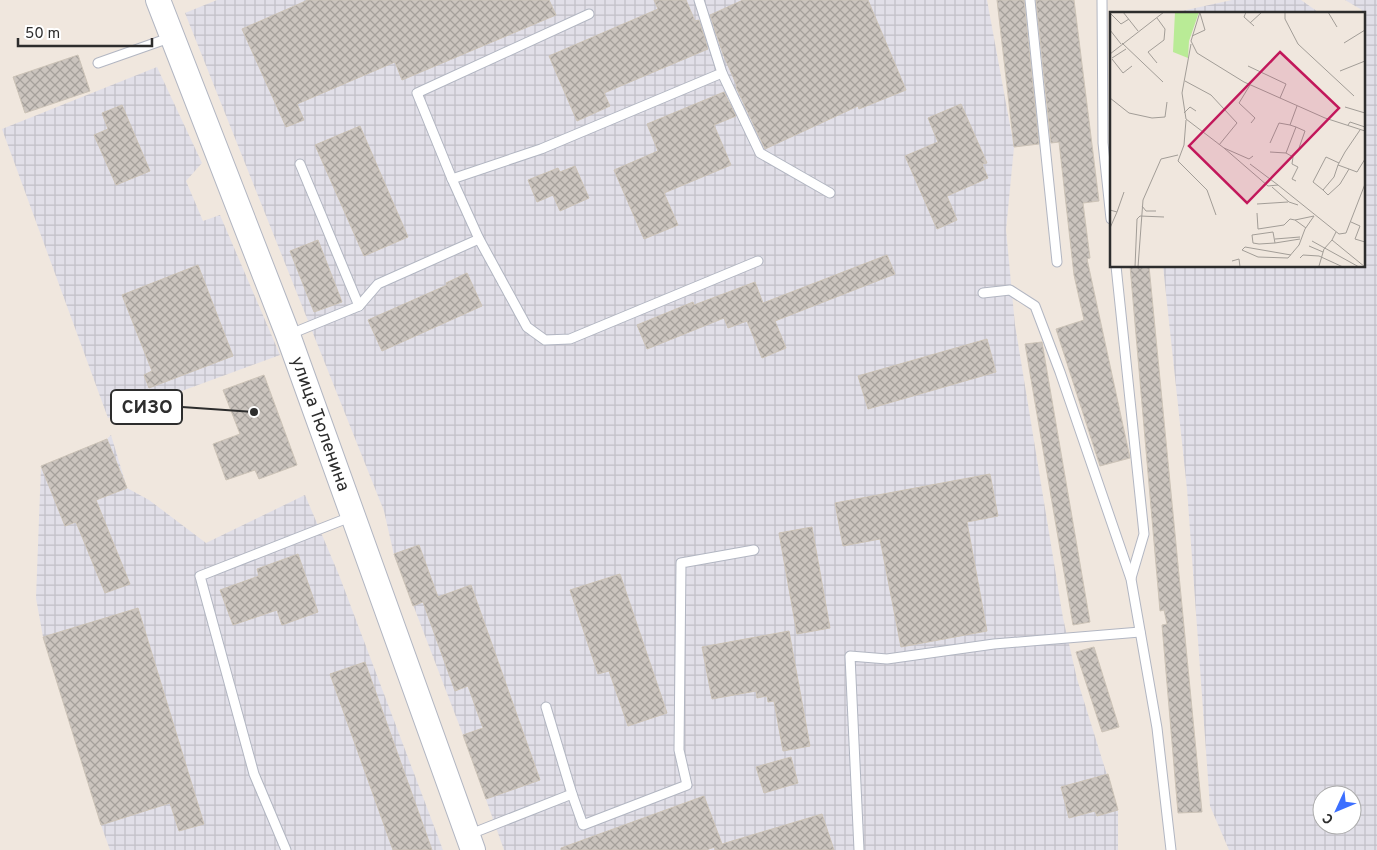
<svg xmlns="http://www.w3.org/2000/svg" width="1377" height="850" font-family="Overpass,sans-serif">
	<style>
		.industrial { fill: url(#industrial-grid); fill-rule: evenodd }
		.building { fill: url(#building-cross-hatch); stroke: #ccc3b7 }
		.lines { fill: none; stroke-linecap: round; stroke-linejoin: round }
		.lane-casing { stroke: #b2b6c2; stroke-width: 11 }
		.secondary-casing { stroke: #b2b6c2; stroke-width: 26 }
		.lane { stroke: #fff; stroke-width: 9 }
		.secondary { stroke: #fff; stroke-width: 24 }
		.labels { text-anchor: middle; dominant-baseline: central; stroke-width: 4; stroke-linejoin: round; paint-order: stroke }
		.street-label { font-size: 18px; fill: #2d2d2d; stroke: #fff }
		.inset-road { fill: none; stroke: #a29d97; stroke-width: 1 }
		.view { fill: #c2185b; fill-opacity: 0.15; stroke: #c2185b; stroke-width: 2.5 }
		.inset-edge { fill: none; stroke: #2d2d2d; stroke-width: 2.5 }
		.leader { fill: none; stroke: #2d2d2d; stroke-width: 2 }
		.callout-dot { fill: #2d2d2d; stroke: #fff; stroke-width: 2 }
		.callout { fill: #fff; stroke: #2d2d2d; stroke-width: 2 }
		.callout-label { font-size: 19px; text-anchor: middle; font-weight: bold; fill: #2d2d2d }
	</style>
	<defs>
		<pattern id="industrial-grid" width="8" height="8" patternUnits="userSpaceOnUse" patternTransform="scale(1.25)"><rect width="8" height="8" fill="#e1dfe8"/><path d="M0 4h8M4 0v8" fill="none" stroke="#c1c0c7"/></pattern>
		<pattern id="building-cross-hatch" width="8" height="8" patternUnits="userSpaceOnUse" patternTransform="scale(1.25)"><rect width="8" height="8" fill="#cbc4be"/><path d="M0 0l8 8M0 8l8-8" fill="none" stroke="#a5a09b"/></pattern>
	</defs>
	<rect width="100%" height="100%" fill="#f0e7de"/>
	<g class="industrial">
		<polygon points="217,0 987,0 1014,147 1006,230 1015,325 1063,618 1077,679 1118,810 1118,850 504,850 463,735 394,555 384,511 185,13"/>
		<polygon points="1232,0 1301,0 1321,14 1168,14"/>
		<path d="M1345,0H1377V850H1229L1210,806L1187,489L1163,266H1363V14H1361L1362,10ZM1322,795H1352V825H1322Z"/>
		<polygon points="157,67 202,163 186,181 203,221 220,215 280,355 108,418 2,129"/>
		<polygon points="111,435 127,488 149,500 206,543 305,495 339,575 443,850 110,850 101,825 43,637 36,598 41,466 107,439"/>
	</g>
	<g class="building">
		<polygon points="308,0 549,0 556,15 402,80 395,62 297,104 304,120 286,127 242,29"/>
		<polygon points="654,0 686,0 695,21 699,20 708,49 604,93 610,106 577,121 549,56 658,9"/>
		<polygon points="743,0 868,0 906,90 859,109 858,106 765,149 736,87 737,86 723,54 710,15"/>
		<polygon points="997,0 1024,0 1039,144 1014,147"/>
		<polygon points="1036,0 1074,0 1099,201 1083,203 1090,258 1087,259 1130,458 1100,466 1056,329 1084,320 1074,275 1059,142 1051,143"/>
		<polygon points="78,55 90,91 25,113 13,77"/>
		<polygon points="724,92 736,116 714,125 731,165 664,193 678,225 644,239 614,170 658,151 647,124"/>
		<polygon points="961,104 987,163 982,164 988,178 947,196 957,220 937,229 905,156 938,142 928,118"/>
		<polygon points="122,105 150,171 116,185 94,135 108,129 102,113"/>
		<polygon points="360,126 408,237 364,256 315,145"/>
		<polygon points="575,166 589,198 560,211 553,195 537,202 528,180 558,168 560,172"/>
		<polygon points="318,240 342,302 314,312 290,251"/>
		<polygon points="887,255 895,274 775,321 786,348 762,358 747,321 728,328 724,318 647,349 637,325 693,302 694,305 755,282 763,303"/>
		<polygon points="198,265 233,356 149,388 144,375 152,371 122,295"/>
		<polygon points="1130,266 1149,266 1202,812 1178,813 1162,625 1167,624 1164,610 1160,611"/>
		<polygon points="467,273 482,306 382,351 368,320 447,285 446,283"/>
		<polygon points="987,339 996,372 868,409 858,376"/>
		<polygon points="1042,342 1090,622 1073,625 1025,344"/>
		<polygon points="264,375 297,465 259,479 255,470 226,480 213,444 240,434 223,390"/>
		<polygon points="107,439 127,488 96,500 130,584 105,593 76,522 65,526 41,466"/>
		<polygon points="990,474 998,516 967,522 987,631 901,647 880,539 843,546 835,503"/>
		<polygon points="812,527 830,628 797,634 779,533"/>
		<polygon points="419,545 438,597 471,585 540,780 486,799 463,735 483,728 468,686 455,691 423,602 413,606 394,554"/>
		<polygon points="298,554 318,612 282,625 277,610 233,625 220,590 259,576 257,569"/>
		<polygon points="620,574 667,713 628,726 609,671 598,674 570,590"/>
		<polygon points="138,608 204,824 179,831 170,803 101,825 43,637"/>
		<polygon points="789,631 810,746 783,751 774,701 768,702 767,696 757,698 756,691 712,699 702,647"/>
		<polygon points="1094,647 1119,727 1102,732 1076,652"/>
		<polygon points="365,662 432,850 393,850 330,674"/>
		<polygon points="791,757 798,783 764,793 756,767"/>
		<polygon points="1108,774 1118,810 1097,816 1095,811 1069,818 1061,787"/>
		<polygon points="704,796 722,844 822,814 834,850 715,850 715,847 706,850 561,850 561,848"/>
	</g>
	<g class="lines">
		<defs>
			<g id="lane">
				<polyline points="1030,0 1057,262"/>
				<polyline points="1102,0 1103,143 1111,219"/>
				<polyline points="98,63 172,37"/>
				<polyline points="722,73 760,153 830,193"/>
				<polyline points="300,164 359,306"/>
				<polyline points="452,179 417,93 589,14"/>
				<polyline points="479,239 527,327 545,340 570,339 758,261"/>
				<polyline points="1116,266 1144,534 1131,578"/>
				<polyline points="983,293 1010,290 1035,306 1060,372 1131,579 1157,728 1171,850"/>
				<polyline points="288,335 359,306 378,284 479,239 452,179 541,149 722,73 699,0"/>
				<polyline points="546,707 572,794"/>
				<polyline points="468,835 572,794 583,825 687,785 679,750 681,563 754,550"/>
				<polyline points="286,850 254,774 200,576 353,516"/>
				<polyline points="859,850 850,656 887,659 994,644 1140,632"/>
			</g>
			<g id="secondary">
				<path id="s1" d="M158,0L288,335L473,850"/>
			</g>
		</defs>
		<use href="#lane" class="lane-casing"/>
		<use href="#secondary" class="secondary-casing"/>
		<use href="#lane" class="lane"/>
		<use href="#secondary" class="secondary"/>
	</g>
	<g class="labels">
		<g class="street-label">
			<text stroke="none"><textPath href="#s1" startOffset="454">улица Тюленина</textPath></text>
		</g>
	</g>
	<g transform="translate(1110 12)">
		<rect width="255" height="255" fill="#f0e7de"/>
		<path d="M65,0H89L79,29L78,46L63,40Z" fill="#b9eb96"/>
		<path class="inset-road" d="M13,0L28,19M90,0L81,29L87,41L134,70L215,106L255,119M136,0L134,5L144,14M175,0V7L188,32L244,84M218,0L227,15M0,1L11,12L19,7M47,6L55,17L54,28L38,40L47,51M140,11L152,0M0,18L11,32M82,24L95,18L90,1M12,31L53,70M234,31L255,18M81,32L72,81L76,107L114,136L139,147L143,144M0,42L54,0M2,46L16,37M2,47L13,61L22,54M138,54L176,72L170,86M230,59L255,49M75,69L101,83L127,111L109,133M140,73L129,91L145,106L141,111M0,86L19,101L42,106L55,105L57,90M235,95L255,101M74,101L80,95L86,99M76,108L74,133L68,149L97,178L106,203M238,113L240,110L255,115M186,115L195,119L189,136M160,131L169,111L180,113M114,136L158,174L168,173L229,222L236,221L255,172M160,140L176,141M140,152L168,173M228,153L239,157L230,172L218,183L213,178L224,165L228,153L229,151L235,140L250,118M239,157L247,160L255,147M186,169L182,167L188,155L182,152L183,145L176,141L186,115L180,113L187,94M162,175L179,190L188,193M213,178L203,170L216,145L229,151M147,192L178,190M32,194L36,199H46M0,198L7,200L0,216M7,200L14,180M147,201L148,217L174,213L180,207L185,208M241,210L250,214L245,227L255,230M196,216L185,208L204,204M226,220L222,228L255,255M165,227L190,225M202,229L249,255M165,231L163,220L142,223L143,231L149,232L165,231L190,227M199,234L213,240M181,243L135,235L132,238L148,245L178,246L189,233L195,217L204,204M190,246L193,243L209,244L233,255M122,249L129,247L130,255M209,254L214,237L222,228M25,255L27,207L30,204L54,205M28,255L33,188L51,147L68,143"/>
		<path class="view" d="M170,40L229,96L137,191L79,134Z"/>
		<rect width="255" height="255" class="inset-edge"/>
	</g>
	<path class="leader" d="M254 412L182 407"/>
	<circle class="callout-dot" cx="254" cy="412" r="5"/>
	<rect class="callout" x="111" y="390" width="71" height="34" rx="5"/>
	<g class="callout-label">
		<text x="147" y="413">СИЗО</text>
	</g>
	<g transform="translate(1337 810) rotate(226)"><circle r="24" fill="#ffffff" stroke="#ababab"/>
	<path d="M0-4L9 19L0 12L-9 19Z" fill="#3c6fff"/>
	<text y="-8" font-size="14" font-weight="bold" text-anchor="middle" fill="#2d2d2d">С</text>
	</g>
	<path d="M18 38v8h134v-8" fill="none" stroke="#2d2d2d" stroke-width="2.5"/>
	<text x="25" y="38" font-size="15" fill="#2d2d2d" stroke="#ffffff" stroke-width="4" paint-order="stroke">50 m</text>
</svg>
